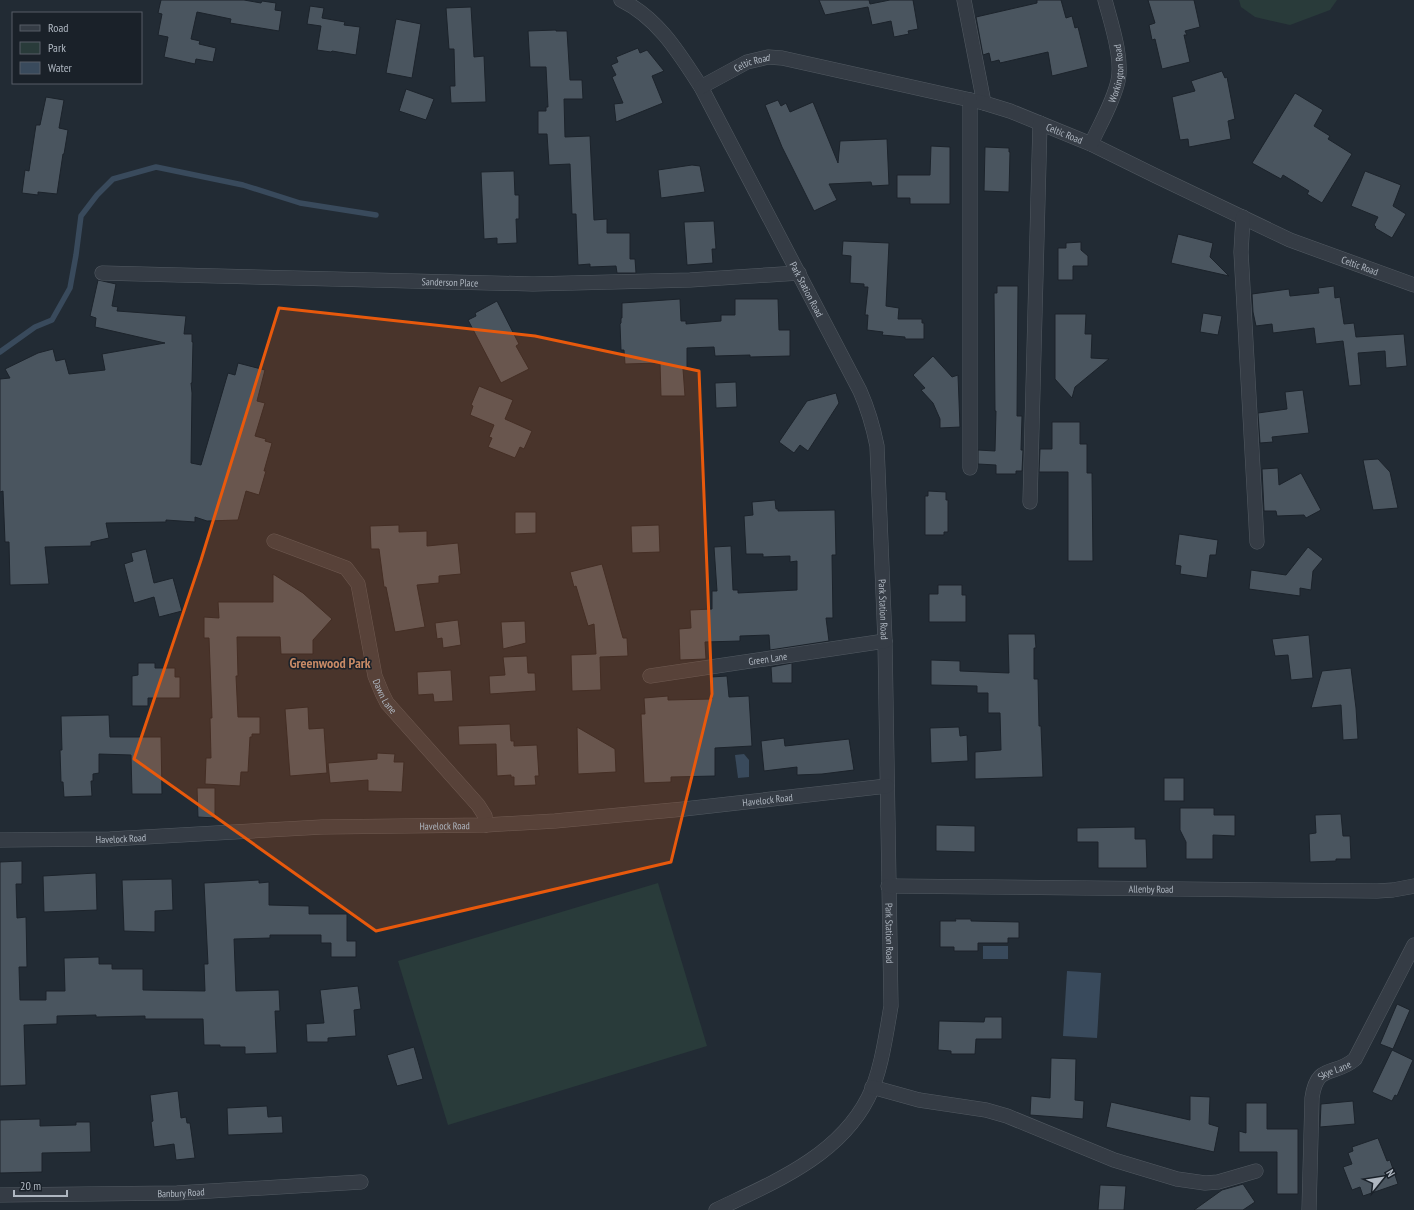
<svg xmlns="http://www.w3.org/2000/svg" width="1414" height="1210" font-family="'PT Sans Narrow',sans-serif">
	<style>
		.green { fill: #293b3a }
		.water { fill: #394a5c }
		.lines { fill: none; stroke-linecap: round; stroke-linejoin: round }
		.stream { stroke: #394a5c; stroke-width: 5.5 }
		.building { fill: #4a555f; stroke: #1c232b }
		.street-casing { stroke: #525a62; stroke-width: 15 }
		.street { stroke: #353c45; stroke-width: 14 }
		.marked { fill: #e8590c; fill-opacity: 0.2; stroke: #e8590c; stroke-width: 3; stroke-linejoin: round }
		.labels { text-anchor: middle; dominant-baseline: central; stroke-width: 3; stroke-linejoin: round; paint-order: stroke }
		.street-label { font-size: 10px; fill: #afb7c1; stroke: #1a2129 }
		.district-label { font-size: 14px; font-weight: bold; fill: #c68965; stroke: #1a2129 }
	</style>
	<rect width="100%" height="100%" fill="#222b34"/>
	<g class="green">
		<polygon points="1239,0 1337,0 1330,10 1290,25 1255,17 1241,7"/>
		<polygon points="658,883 707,1046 448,1125 398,961"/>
	</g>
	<g class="water">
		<polygon points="744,754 749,760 749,777 738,778 735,755"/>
		<rect x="983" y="946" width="25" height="13"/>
		<polygon points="1067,971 1101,973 1097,1038 1063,1036"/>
	</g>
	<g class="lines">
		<polyline class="stream" points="0,352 35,327 52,320 70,288 76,255 81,216 97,195 113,179 156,167 243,185 300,203 376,215"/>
	</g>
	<g class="building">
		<polygon points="161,0 244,0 261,3 262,1 276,3 275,10 282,11 279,31 230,23 231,19 197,12 191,39 200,41 199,44 216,48 213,62 196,59 195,64 164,57 168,37 158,35 162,14 158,13"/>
		<polygon points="819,0 869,0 870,4 890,0 913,0 918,29 908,31 909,34 894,37 891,21 872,25 868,7 825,15"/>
		<polygon points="1037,0 1061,0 1066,18 1072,16 1075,28 1078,27 1088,67 1052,76 1048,52 1000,63 999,60 991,62 989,53 983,55 976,17 1037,3"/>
		<polygon points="1148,0 1194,0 1200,27 1185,31 1187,35 1184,35 1190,62 1162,69 1155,39 1152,40 1149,25 1155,23"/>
		<polygon points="310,6 324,8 322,18 345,22 344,25 360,27 356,55 332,51 331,52 317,50 321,26 307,24"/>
		<polygon points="471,7 474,57 484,56 486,102 451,103 450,86 455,86 454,49 449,49 446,8"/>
		<polygon points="396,19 421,24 412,78 386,73"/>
		<polygon points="556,30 556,31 567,31 570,80 582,80 583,99 564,99 565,137 590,136 594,220 607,219 607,233 630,233 630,259 635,259 636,273 617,273 616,266 590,267 590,264 578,265 576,214 572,214 570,164 549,165 547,134 538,134 538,111 546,111 546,107 548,107 546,67 530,67 528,31"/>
		<polygon points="638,48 640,53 647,50 664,71 652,76 663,103 616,122 614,104 623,103 612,77 616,75 611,65 618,62 616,57"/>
		<polygon points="1222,71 1225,78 1227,77 1235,119 1228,121 1231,139 1189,147 1188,139 1180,140 1172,97 1195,91 1191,81"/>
		<polygon points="406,89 434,99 426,120 399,111"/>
		<polygon points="1295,93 1323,110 1314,126 1330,136 1328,139 1352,154 1322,203 1307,194 1309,191 1283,175 1281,179 1252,163"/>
		<polygon points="46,97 64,100 59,128 68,130 64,154 63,154 57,194 38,192 38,195 22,193 25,170 29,171 36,125 40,125"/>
		<polygon points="778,100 781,106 786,103 790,112 813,102 838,163 840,141 887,139 889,185 872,186 871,182 829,184 837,200 814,211 782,147 765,105"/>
		<polygon points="931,146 950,147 950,204 910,204 910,198 897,198 897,175 930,175"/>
		<polygon points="985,147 1009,148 1009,152 1010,152 1009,192 984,191"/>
		<polygon points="692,165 700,166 705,192 661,198 658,170"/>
		<polygon points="514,171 515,195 519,195 519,219 516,219 517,243 497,244 497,238 484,239 481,172"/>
		<polygon points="1365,171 1401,185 1393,206 1406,214 1392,238 1375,228 1376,227 1374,225 1378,217 1351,206"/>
		<polygon points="714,221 716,249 712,249 713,263 687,265 684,222"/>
		<polygon points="1178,234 1213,243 1210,257 1229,276 1171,263"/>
		<polygon points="843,241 889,243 886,306 899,308 898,319 922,319 922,323 924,323 924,339 905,339 905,337 882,335 883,332 867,330 868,315 865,315 868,287 864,287 864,284 850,283 851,256 842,255"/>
		<polygon points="1081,242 1081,250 1088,256 1088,266 1073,266 1073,280 1058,280 1058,248 1066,248 1066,243"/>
		<polygon points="98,280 116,284 112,306 118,307 117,311 186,316 184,334 192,334 192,342 193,342 192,383 191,383 192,393 191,463 201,465 228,373 235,375 238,363 265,370 257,401 265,403 255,436 266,439 265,441 272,443 264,471 266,471 259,495 246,491 238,520 207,521 195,517 195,522 166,520 166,522 106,523 109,538 91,542 91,546 45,547 49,584 10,585 9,542 5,542 3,491 0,492 0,379 10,378 5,369 38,353 53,349 56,361 65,359 69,374 105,370 102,354 165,343 95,327 96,318 90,316"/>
		<polygon points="997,286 1018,286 1017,416 1022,416 1021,450 1023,450 1022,471 1016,471 1016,474 996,474 996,465 978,464 978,450 995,451 996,411 995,411 994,293 997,293"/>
		<polygon points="1334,286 1335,298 1340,297 1344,324 1354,323 1356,337 1404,334 1407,366 1386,368 1385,351 1358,353 1361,385 1349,386 1343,341 1316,344 1314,328 1273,333 1272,324 1256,326 1253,312 1252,294 1289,289 1290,296 1319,293 1318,288"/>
		<polygon points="680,299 681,321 686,321 686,324 721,321 721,315 735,315 735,299 778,299 779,330 790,330 790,356 750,357 750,355 715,356 714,347 687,348 687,369 683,369 685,396 661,396 660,363 625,364 624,350 621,350 620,324 621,323 621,318 622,318 622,303"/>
		<polygon points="497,301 519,344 516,346 529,369 501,383 468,320 476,316 475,313"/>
		<polygon points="1203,313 1222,316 1218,335 1200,332"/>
		<polygon points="1055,314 1086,314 1085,334 1092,334 1091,358 1109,359 1075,387 1072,398 1055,379"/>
		<polygon points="933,356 952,377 958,375 960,427 940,428 940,419 933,403 921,390 925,388 913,375"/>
		<polygon points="736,382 737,407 716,408 715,383"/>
		<polygon points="479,386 513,400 505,419 532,431 524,449 520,447 515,458 488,447 492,438 489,437 494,425 470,415 473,406 471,405"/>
		<polygon points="1303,390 1309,433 1272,437 1273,442 1260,443 1258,413 1287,409 1285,392"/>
		<polygon points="836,393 839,403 808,451 800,445 794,453 779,442 807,401"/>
		<polygon points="1052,422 1080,422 1080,444 1087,444 1087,473 1092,473 1093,561 1068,561 1068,472 1039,472 1040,449 1052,449"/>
		<polygon points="1378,459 1390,472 1398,508 1373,510 1363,460"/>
		<polygon points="1278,468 1279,485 1301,473 1321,510 1306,518 1304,515 1277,516 1276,511 1264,511 1262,469"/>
		<polygon points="928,491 946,492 946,500 948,500 948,532 944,532 944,535 925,535 925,496 928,496"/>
		<polygon points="775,500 776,509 778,509 778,511 835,510 836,555 832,555 833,618 826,618 829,641 770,650 769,635 740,636 740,641 705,642 706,659 680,660 679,629 691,628 690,610 712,609 712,591 717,591 714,547 731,546 733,590 738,590 738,593 797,590 797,561 790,562 790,556 763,557 763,554 746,554 744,516 753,515 752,502"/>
		<polygon points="515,512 536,512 536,533 515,534"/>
		<polygon points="399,525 399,532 427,531 427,546 458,543 461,574 439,576 439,583 417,585 425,627 395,632 386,587 384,587 379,549 371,549 370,526"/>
		<polygon points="659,525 660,552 632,553 631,526"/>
		<polygon points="1179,534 1218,540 1216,555 1210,555 1207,578 1180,574 1181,566 1175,565"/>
		<polygon points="1308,547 1323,559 1313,571 1311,590 1300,588 1300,596 1249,589 1251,570 1286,575"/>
		<polygon points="146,549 154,583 173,578 182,611 159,617 154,597 134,603 124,564 133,561 131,553"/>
		<polygon points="602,564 623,638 627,638 628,656 600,657 601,690 572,691 571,655 596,654 594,624 588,626 576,586 574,587 570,572"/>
		<polygon points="273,574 303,593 332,619 313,640 313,654 281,654 280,637 237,637 238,676 236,676 238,717 260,717 260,734 252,734 252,737 250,737 248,772 241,772 240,786 205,784 206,758 211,758 210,718 212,718 209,638 204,638 204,617 219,618 218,602 273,602"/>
		<polygon points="938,585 962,585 962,595 966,595 966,622 929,622 929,594 938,594"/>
		<polygon points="458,620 461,645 443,648 442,638 437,639 435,623"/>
		<polygon points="525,621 526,643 503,649 501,622"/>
		<polygon points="1008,634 1035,634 1036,648 1034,648 1034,679 1038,679 1039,726 1041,726 1043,777 975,779 975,752 1001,750 1000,713 988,713 988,693 977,693 977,686 931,685 931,660 960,661 960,671 1009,673"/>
		<polygon points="1309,635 1313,678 1291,680 1288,655 1275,656 1272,639"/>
		<polygon points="527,656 528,673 535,673 536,691 490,694 489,676 505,675 503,657"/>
		<polygon points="138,663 155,663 155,668 175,668 175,677 180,677 180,698 148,698 148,706 132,706 132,676 138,675"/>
		<polygon points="792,663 792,683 772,683 771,667"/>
		<polygon points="1351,668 1356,708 1358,739 1343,740 1341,705 1311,708 1322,671"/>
		<polygon points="451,670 453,701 434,702 433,694 418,695 417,672"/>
		<polygon points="727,676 729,697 749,696 752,746 715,748 715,776 671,777 671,782 644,783 641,714 645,714 644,698 668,696 668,700 712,699 711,677"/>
		<polygon points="308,707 309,729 324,728 327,773 290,776 285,709"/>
		<polygon points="109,715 110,737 161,737 162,794 132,794 131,755 99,754 99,773 93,774 93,781 91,781 92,796 64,797 63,782 61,782 60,750 62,750 61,716"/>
		<polygon points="510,724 511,741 514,741 514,746 537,745 539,776 535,776 536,785 514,786 514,777 511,777 511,775 497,776 496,744 459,745 458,726"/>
		<polygon points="577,727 615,749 616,772 578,774"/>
		<polygon points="959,727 960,736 967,735 968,761 931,763 930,728"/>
		<polygon points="784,738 785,746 849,739 854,770 822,774 797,775 797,767 764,771 761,741"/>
		<polygon points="377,753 395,754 394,762 404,762 402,792 368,791 368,780 330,783 328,763 377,759"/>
		<rect x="1164" y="778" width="20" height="23"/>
		<polygon points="197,788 215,788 215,818 198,817"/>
		<polygon points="1180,808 1214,808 1214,815 1235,815 1235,836 1213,835 1213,859 1186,859 1186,842 1180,830"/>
		<polygon points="1341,814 1343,836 1350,836 1351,859 1336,859 1336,861 1310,862 1309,834 1316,833 1315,815"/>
		<polygon points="936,825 975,826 975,852 936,851"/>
		<polygon points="1135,827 1135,839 1146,839 1147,868 1098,868 1098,842 1077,842 1077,828"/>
		<polygon points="22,861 22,884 16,884 17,918 26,917 27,967 19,967 20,1000 46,1000 46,991 65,991 64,958 99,957 99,964 112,964 112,969 143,969 143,990 205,991 204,964 208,964 204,883 259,880 259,883 269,882 269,905 309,906 309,914 347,914 347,941 356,941 356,957 331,957 331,943 321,943 321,935 270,935 270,938 234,939 236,991 279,990 280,1011 275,1011 277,1053 245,1054 245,1047 220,1047 220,1045 204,1045 203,1019 145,1019 145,1016 96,1017 96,1015 57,1016 57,1024 24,1025 26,1085 0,1086 0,862"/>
		<polygon points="96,873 97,910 44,912 43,876"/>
		<polygon points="172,879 173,910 155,911 155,932 124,931 122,880"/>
		<polygon points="955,919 971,919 971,921 1019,922 1019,938 1008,938 1008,943 978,943 978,951 954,951 954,947 940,947 940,921 956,921"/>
		<polygon points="358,986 361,1009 354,1010 356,1036 328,1038 328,1042 307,1042 306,1024 324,1023 320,990"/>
		<polygon points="1397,1004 1410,1010 1393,1049 1380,1044"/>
		<polygon points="985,1017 1002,1017 1002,1039 976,1039 975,1054 951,1054 951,1051 938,1050 939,1021 984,1022"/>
		<polygon points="414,1047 423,1079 397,1086 387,1055"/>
		<polygon points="1392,1050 1413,1060 1397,1096 1395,1095 1392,1101 1372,1092"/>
		<polygon points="1051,1058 1076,1059 1075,1100 1084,1101 1083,1119 1030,1115 1031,1096 1050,1098"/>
		<polygon points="178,1091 181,1118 186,1117 187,1123 190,1123 195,1158 176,1160 174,1144 154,1147 151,1122 153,1121 150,1095"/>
		<polygon points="1190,1096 1210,1097 1209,1124 1219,1127 1214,1152 1106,1127 1111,1102 1190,1120"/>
		<polygon points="1353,1101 1355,1124 1320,1127 1321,1104"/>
		<polygon points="1246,1103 1267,1103 1267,1129 1298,1129 1298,1194 1277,1194 1277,1152 1239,1152 1239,1131 1246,1133"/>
		<polygon points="267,1106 268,1117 282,1116 283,1133 228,1135 227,1108"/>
		<polygon points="40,1119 40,1126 76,1125 76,1122 90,1122 91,1152 42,1153 42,1172 0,1173 0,1120"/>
		<polygon points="1378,1138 1387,1161 1390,1160 1398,1184 1363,1196 1360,1187 1352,1190 1343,1167 1352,1164 1348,1153 1353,1151 1352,1147"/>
		<polygon points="1243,1184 1255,1202 1243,1210 1194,1210 1222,1190"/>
		<polygon points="1100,1185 1126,1186 1124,1210 1098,1210"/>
	</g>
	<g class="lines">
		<defs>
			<g id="street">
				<path id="s1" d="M621,0C658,18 679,53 701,87L860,391C868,409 873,426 877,446L885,641L891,1006C886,1035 881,1073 868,1098C838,1157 772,1183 716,1210"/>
				<polyline points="964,0 984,103"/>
				<path id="s2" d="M701,87L747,62L768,57L782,58L984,103L1010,111L1091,144L1156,176L1290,240L1414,285"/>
				<path id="s3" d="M1091,144C1100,124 1113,103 1118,81C1123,58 1111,23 1105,0"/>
				<polyline points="1243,217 1241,252 1257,542"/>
				<path id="s4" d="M102,273L533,284L690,280L799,273"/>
				<polyline points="970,468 970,100"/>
				<polyline points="1030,502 1040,123"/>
				<path id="s5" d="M274,541L346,568L358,584L375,676L382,693L387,703L478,805L485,816L486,825"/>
				<path id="s6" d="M650,676L885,641"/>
				<path id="s7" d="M0,840L110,839L322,827L486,825L555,821L684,809L887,786"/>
				<path id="s8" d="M888,886L1377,891L1393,890L1414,886"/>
				<polyline points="872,1087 919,1100 986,1110 1007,1116 1114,1160 1177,1179 1205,1183 1218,1182 1256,1171"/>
				<path id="s9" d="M0,1195L177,1193L361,1182"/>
				<path id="s10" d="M1309,1210L1312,1098C1317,1062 1335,1077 1355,1059L1414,945"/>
			</g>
		</defs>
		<use href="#street" class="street-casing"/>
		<use href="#street" class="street"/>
	</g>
	<path class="marked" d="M279,308L535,336L699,371L712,694L671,862L376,931L134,759L201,560Z"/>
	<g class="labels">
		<g class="street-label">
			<text stroke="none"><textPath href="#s2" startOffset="57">Celtic Road</textPath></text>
			<text stroke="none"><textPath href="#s3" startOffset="76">Workington Road</textPath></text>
			<text stroke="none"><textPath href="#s2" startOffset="381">Celtic Road</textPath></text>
			<text stroke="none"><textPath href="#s2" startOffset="705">Celtic Road</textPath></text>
			<text stroke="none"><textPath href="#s4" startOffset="348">Sanderson Place</textPath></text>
			<text stroke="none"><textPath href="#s1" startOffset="348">Park Station Road</textPath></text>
			<text stroke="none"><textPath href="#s1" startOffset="684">Park Station Road</textPath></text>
			<text stroke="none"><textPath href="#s6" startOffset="119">Green Lane</textPath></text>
			<text stroke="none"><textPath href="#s5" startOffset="213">Dawn Lane</textPath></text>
			<text stroke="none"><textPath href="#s7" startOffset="769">Havelock Road</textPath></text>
			<text stroke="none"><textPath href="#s7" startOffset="445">Havelock Road</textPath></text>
			<text stroke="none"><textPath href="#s7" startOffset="121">Havelock Road</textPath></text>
			<text stroke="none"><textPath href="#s8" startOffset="263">Allenby Road</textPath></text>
			<text stroke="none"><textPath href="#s1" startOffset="1008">Park Station Road</textPath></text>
			<text stroke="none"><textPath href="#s10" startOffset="151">Skye Lane</textPath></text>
			<text stroke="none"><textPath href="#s9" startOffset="181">Banbury Road</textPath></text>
		</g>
		<g class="district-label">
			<text x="330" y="663">Greenwood Park</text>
		</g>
	</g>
	<rect x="12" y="12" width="130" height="72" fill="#1a2129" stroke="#565d66"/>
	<rect x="20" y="25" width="20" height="6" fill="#353c45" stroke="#565d66"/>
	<text x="48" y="32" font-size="12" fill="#afb7c1">Road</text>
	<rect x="20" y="42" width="20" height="12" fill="#293b3a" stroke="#565d66"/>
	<text x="48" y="52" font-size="12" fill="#afb7c1">Park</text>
	<rect x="20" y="62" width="20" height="12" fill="#394a5c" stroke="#565d66"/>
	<text x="48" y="72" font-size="12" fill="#afb7c1">Water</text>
	<g transform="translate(1382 1178) rotate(60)" stroke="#1a2129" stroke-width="3" paint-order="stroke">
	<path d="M0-3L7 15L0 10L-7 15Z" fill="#afb7c1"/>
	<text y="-6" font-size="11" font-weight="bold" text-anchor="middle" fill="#afb7c1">N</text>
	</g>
	<path d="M14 1190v6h53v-6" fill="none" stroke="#afb7c1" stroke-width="2"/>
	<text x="20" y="1190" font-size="12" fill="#afb7c1" stroke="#1a2129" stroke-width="3" paint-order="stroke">20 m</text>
</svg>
